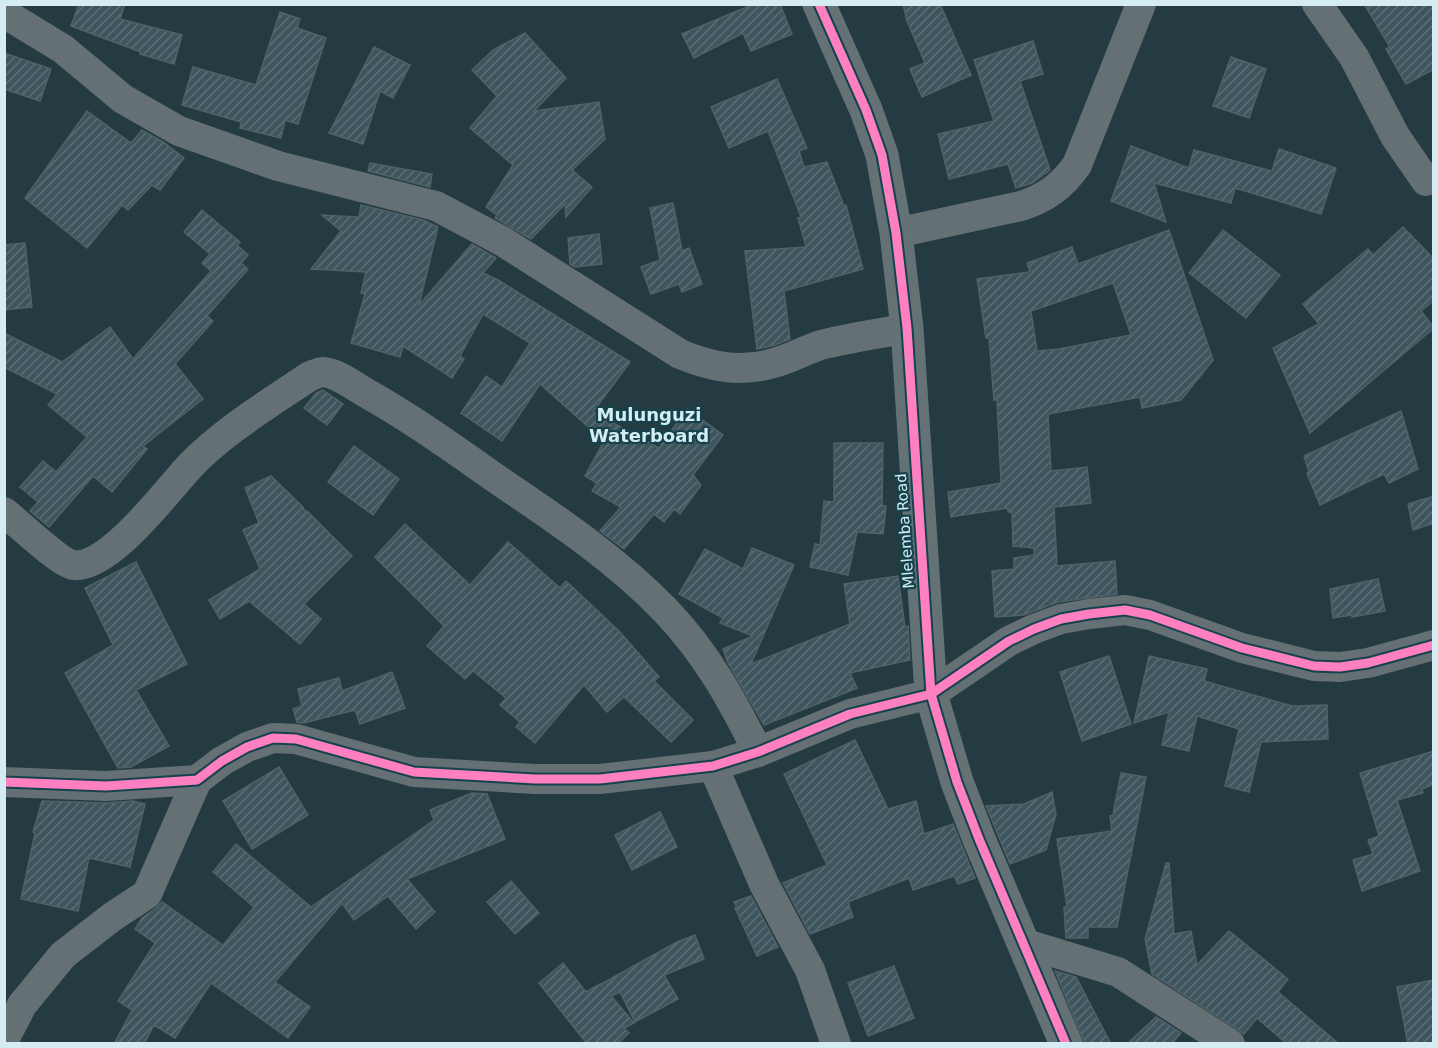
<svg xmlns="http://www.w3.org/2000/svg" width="1438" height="1048" font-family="'DejaVu Sans',sans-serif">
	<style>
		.building { fill: url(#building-hatch); stroke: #506168; stroke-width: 1.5; fill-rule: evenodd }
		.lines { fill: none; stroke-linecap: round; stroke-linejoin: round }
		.street { stroke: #647073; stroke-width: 30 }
		.secondary { stroke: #647276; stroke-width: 33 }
		.cycleway-casing { stroke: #16424e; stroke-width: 13 }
		.cycleway { stroke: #ff80c0; stroke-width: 9 }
		.labels { text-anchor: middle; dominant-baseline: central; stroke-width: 4.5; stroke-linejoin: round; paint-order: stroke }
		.street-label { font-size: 15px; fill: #d6ecf3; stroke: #16424e }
		.quarter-label { font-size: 18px; font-weight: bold; fill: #d6ecf3; stroke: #16424e }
	</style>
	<defs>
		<pattern id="building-hatch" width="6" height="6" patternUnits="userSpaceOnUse" patternTransform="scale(1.5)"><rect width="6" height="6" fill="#3f555e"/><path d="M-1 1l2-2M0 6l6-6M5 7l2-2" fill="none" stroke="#5a6e76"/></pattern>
	</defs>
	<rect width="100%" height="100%" fill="#233b41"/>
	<g class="building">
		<polygon points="79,4 125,4 120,19 182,35 174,64 140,54 141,52 71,26"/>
		<polygon points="754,4 780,4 792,34 751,51 743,33 694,58 682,34"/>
		<polygon points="903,4 940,4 971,75 922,97 910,69 925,63 907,21"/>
		<polygon points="1364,4 1434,4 1434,69 1406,84 1386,49 1390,47"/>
		<polygon points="280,12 300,19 297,28 326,38 298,124 285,120 281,138 240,128 241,122 182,105 193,67 256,85"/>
		<polygon points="525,33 566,78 534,111 599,102 605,139 572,170 592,187 566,217 565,204 531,239 495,218 497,215 486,207 513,165 470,128 497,96 472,70 493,50"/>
		<polygon points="1033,41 1043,74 1020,81 1050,170 1032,183 1016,188 1008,164 949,179 938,134 994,121 974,60"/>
		<polygon points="374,47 410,65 393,98 380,91 363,144 329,133"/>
		<polygon points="4,53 51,69 40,101 4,89"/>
		<polygon points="1231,57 1266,69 1249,118 1213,106"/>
		<polygon points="777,79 807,148 799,151 804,167 827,162 844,206 846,205 863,269 784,291 790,339 775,345 757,349 745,251 806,247 798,218 801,217 768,131 729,148 711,107"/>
		<polygon points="87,111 131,143 142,130 163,142 184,158 160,190 152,185 128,210 122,205 87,248 25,198"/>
		<polygon points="1131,146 1189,168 1194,150 1272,171 1279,149 1336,168 1321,214 1235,188 1231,203 1154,183 1166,222 1111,201"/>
		<polygon points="370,163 432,174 430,187 368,171"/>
		<polygon points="673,203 682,251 689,248 702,284 682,292 679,284 651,294 641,267 660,260 650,208"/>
		<polygon points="361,205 423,220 438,227 419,305 472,244 496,258 483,273 498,280 630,362 593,412 659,448 687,409 723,435 693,475 701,485 680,514 674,509 664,522 654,514 624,549 600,531 621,507 592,491 597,483 585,476 604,441 540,384 502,441 461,413 486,376 502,387 530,343 483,314 460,356 464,359 452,378 403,346 400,357 351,343 365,294 361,293 366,272 311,269 341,231 322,215 359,217"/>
		<polygon points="202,210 240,242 237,245 248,255 241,263 248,269 207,316 213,321 175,364 203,399 143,446 147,449 112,492 93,476 49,527 30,511 38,502 20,487 43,461 56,472 87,437 48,405 57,394 4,367 4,333 62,362 110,327 133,359 211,271 202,263 210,254 184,232"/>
		<polygon points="1403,227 1434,259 1434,300 1421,311 1434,328 1310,433 1273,348 1319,324 1303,304 1368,249 1373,255"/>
		<path d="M1169,230L1213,360L1181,400L1142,408L1140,397L1048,414L1051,471L1087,467L1091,503L1054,507L1057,566L1115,561L1117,594L1058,602L1024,615L995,617L992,571L1014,569V558L1034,555V548L1013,546L1012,512H1008V508L951,517L948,492L1001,483L997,400H994L989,338H986L977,279L1030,272L1027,263L1072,247L1078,264ZM1113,283L1131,335L1059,349L1037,351L1031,311Z"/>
		<polygon points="1223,230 1280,275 1246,318 1189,273"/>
		<polygon points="599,234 602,264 575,267 570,264 568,238"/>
		<polygon points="25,243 32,307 4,310 4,245"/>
		<polygon points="323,390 343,404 327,425 304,408 316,393"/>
		<polygon points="1401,411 1418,469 1389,483 1384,474 1320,505 1307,473 1309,472 1304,456"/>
		<polygon points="834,443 883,443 882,506 886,506 883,534 857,532 848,575 810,567 815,544 820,545 824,501 834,502"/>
		<polygon points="354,446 399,479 373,515 328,482"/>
		<polygon points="271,476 303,507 305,512 307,511 352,556 304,604 321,619 300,644 249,601 220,619 209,600 260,569 243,530 259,523 245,488"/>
		<polygon points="1434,496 1434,523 1413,530 1408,504"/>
		<polygon points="405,524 470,585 508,542 560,588 566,581 620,632 659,677 654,681 693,720 671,742 624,697 607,712 584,685 535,743 516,727 520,722 500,705 506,698 473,671 465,679 427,646 444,626 375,557"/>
		<polygon points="752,548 794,565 751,664 850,624 844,584 898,576 905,627 908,626 910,660 850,673 857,688 764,725 728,663 723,649 753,636 720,623 723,618 679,594 705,549 743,569"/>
		<polygon points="136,562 187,664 136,690 169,746 131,767 118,768 65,673 113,645 85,588"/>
		<polygon points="1378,579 1385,611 1352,617 1352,615 1333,618 1330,589"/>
		<polygon points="1109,656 1131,724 1082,741 1060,672"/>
		<polygon points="1149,656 1207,669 1204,681 1292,706 1327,705 1328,739 1261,742 1249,792 1225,786 1239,729 1197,716 1189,751 1162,745 1169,712 1134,723"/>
		<polygon points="392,672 405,708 360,724 355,710 303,723 297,722 293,709 302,706 298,689 339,678 342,691"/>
		<polygon points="855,740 888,809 916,801 924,834 953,824 975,878 958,884 954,876 913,890 909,878 848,902 853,917 810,934 783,883 827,865 784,774"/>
		<polygon points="1434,751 1434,784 1422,789 1423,793 1397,800 1420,871 1362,891 1353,860 1373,854 1368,840 1379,836 1360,773"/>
		<polygon points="279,767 308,815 252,849 223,801"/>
		<polygon points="1121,773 1146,777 1117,927 1088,927 1088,938 1066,938 1064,907 1067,907 1057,839 1112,831 1110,816 1113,815"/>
		<polygon points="1052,792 1056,814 1046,850 1010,864 986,806 1024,804"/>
		<polygon points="472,793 487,794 505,839 407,879 435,912 416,929 388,896 354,920 342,903 275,982 310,1007 288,1038 211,983 175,1038 154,1025 144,1044 114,1044 132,1010 118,1001 155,943 135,929 142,918 156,908 162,902 223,945 254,907 213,872 236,844 311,907 434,820 430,810"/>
		<polygon points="42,801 105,803 133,801 145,804 130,867 89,858 78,911 21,899 35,833 33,832"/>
		<polygon points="660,812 677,847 632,870 615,835"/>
		<polygon points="1166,863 1169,863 1174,934 1191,931 1197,965 1229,931 1288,979 1278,992 1339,1044 1287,1044 1257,1018 1244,1034 1152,974 1145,939"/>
		<polygon points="511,881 539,913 515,934 487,902"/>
		<polygon points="751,896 778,947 757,956 735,908 737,907 734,902"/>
		<polygon points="695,935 704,959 664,975 678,999 635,1022 620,992 611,996 634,1023 624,1028 629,1033 617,1044 587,1044 539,983 563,963 586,992 600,984 603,987 601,984 677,942"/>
		<polygon points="894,966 914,1018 868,1036 848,983"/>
		<polygon points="1055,971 1076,977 1111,1044 1085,1044"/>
		<polygon points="1434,980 1434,1044 1408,1044 1397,987"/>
		<polygon points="1156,1017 1181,1033 1174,1041 1169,1044 1127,1044"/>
	</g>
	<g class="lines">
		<g class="street">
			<polyline points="1317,4 1354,57 1395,136 1426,181"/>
			<path d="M4,13L63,49L123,99L179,131L278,166L436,206L502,241L680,354C711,367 741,373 774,363C790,359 805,350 821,345C849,338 878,334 907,328"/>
			<path d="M896,233L1021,206C1046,198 1062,186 1077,165L1141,4"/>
			<path d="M4,512C17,522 60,563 73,565C108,570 167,491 189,467C222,432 270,403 310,376C314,375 319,372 323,372C338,373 355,387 368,394C414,420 458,452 501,482C559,521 618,561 666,611C707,654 732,700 758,752"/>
			<polyline points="713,766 764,884 810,970 836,1044"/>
			<polyline points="4,782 106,786 197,780 222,761 247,747 273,738 296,739 414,772 535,779 600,779 713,766 758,752 850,714 931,694 1009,641 1034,629 1061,619 1089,614 1125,610 1150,615 1242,648 1314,666 1340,667 1368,663 1434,645"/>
			<polyline points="1023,943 1118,972 1230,1044"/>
			<polyline points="4,1040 22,1005 63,955 112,917 147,894 197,780"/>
		</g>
		<polyline class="secondary" points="819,4 866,110 882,155 896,233 907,328 931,694 957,782 979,839 1066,1044"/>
		<defs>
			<g id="cycleway">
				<polyline points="819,4 866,110 882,155 896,233 907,328 931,694 957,782 979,839 1066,1044"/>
				<polyline points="4,782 106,786 197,780 222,761 247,747 273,738 296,739 414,772 535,779 600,779 713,766 758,752 850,714 931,694 1009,641 1034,629 1061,619 1089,614 1125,610 1150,615 1242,648 1314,666 1340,667 1368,663 1434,645"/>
			</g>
		</defs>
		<use href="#cycleway" class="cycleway-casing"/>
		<use href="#cycleway" class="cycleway"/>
	</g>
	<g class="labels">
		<g class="street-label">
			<text transform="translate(905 531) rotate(-94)">Mlelemba Road</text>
		</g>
		<g class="quarter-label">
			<text x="649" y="414">Mulunguzi<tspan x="649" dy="21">Waterboard</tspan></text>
		</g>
	</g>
	<rect width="1438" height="1048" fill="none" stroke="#d6ecf3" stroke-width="12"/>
</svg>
